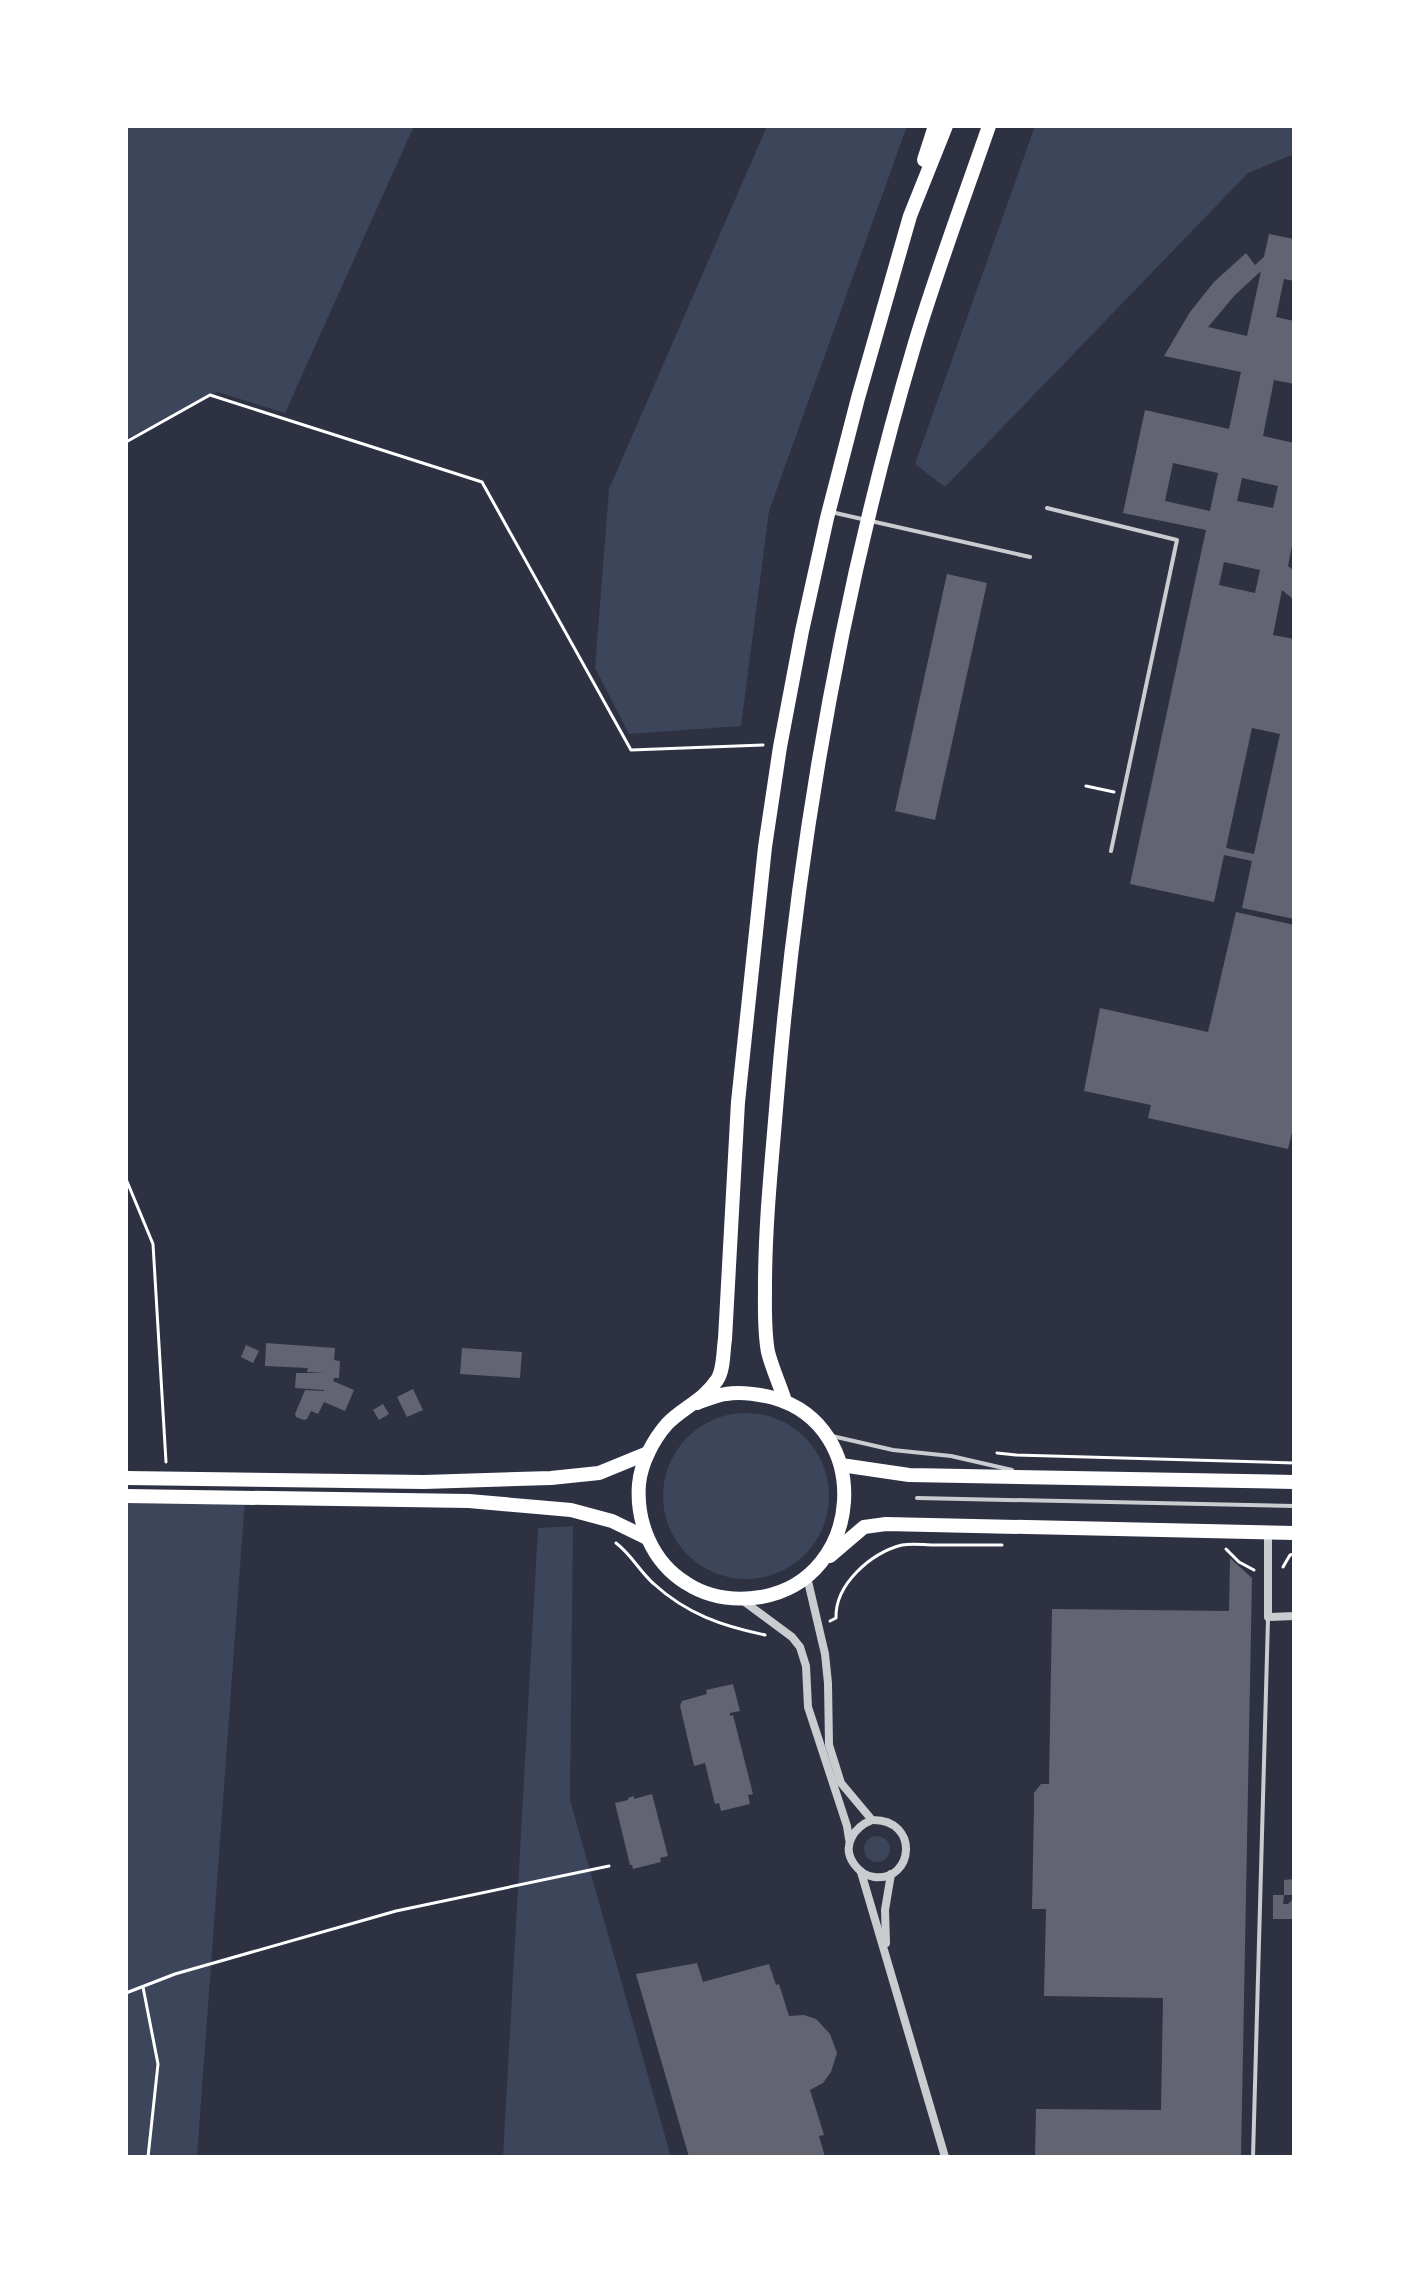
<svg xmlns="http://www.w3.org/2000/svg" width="1420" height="2283" font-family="'Asap Condensed',sans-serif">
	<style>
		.green { fill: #3c4559 }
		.building { fill: #626471; fill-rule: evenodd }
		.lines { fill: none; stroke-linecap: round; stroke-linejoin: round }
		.path { stroke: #fff; stroke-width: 3 }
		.service { stroke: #caccd0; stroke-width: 4 }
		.minor { stroke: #caccd0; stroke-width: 8 }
		.primary { stroke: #fff; stroke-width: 14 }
	</style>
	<rect width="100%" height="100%" fill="#2d3142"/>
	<g class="green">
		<polygon points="126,126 414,126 285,413 217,392 126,439"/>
		<polygon points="767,126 907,126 769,511 741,726 629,734 595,668 609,489"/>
		<polygon points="1035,126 1294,126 1294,154 1248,173 945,487 915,464"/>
		<circle cx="746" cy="1496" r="83"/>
		<polygon points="245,1499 197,2157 126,2157 126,1503"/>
		<polygon points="573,1526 570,1800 671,2157 503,2157 538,1528"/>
		<circle cx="877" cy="1849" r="13"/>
	</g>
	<g class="building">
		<path d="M1269,234L1294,239V281L1284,279L1276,317L1294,321V384L1274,380L1263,436L1294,443V536L1288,566L1294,571V600L1282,590L1273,635L1294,639V919L1242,908L1252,861L1224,855L1214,902L1130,884L1206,530L1123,513L1145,410L1229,429L1241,372L1164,356L1190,312L1214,282L1246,253L1255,265L1264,257ZM1261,271L1247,336L1208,327L1235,295ZM1173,463L1218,473L1210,511L1165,501ZM1242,478L1278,486L1273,508L1237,501ZM1224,562L1260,570L1255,593L1219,585ZM1252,728L1280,734L1254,854L1226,848Z"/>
		<polygon points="947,574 987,583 935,820 895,811"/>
		<polygon points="1236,912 1294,925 1294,1124 1288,1149 1148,1118 1151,1105 1084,1091 1100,1008 1208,1032"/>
		<polygon points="266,1343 335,1348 334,1360 340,1361 339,1378 334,1378 333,1381 354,1390 345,1411 324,1402 318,1414 311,1411 307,1419 304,1420 296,1417 295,1414 305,1390 324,1391 324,1390 295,1388 296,1373 325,1373 307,1372 308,1368 265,1366"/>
		<polygon points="246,1345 259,1351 253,1363 241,1357"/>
		<polygon points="462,1348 522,1352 520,1378 460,1374"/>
		<polygon points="413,1389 423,1410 407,1417 397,1397"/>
		<polygon points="383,1404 389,1414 379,1420 373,1410"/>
		<polygon points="1230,1558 1252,1578 1241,2157 1035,2157 1036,2109 1161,2110 1163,1998 1044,1996 1046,1909 1032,1909 1034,1809 1034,1793 1041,1784 1049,1784 1052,1609 1229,1611"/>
		<polygon points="733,1684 740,1711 730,1713 730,1716 733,1715 753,1794 748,1795 750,1804 721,1811 719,1803 715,1804 705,1763 694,1766 680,1706 682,1701 707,1694 706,1690"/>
		<polygon points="652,1794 668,1856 660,1858 661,1862 633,1869 632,1865 630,1865 615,1803 628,1800 628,1798 634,1796 634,1799"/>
		<polygon points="1294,1879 1293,1895 1284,1895 1283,1904 1288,1904 1294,1898 1294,1919 1273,1919 1273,1895 1284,1895 1284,1880"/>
		<polygon points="697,1963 703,1982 769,1964 776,1985 779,1984 789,2016 804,2015 816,2019 830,2034 837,2053 831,2072 823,2083 810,2090 824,2135 819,2136 825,2157 689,2157 636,1974"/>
	</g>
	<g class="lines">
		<g class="path">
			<polyline points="126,442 210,395 482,482 631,750 763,745"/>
			<polyline points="1086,786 1114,792"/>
			<polyline points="126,1179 153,1244 166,1462"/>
			<polyline points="997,1453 1016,1455 1294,1463"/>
			<path d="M616,1543C631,1554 640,1572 654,1584C687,1614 722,1626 765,1635"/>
			<polyline points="1226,1549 1239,1562 1254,1570"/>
			<polyline points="1283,1567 1290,1555 1294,1554"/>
			<path d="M830,1621L836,1618C835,1584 871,1553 902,1545C912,1543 924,1545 934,1545C957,1545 979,1545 1002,1545"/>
			<polyline points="143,1987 158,2064 148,2157"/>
			<polyline points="126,1993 175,1974 396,1911 609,1866"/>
		</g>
		<g class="service">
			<polyline points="1047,508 1177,540 1111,851"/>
			<polyline points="831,512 1030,557"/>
			<polyline points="832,1436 893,1450 951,1456 1012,1470"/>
			<polyline points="917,1498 1294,1506"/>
			<polyline points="1294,2148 1294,2155"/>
			<polyline points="1253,2157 1268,1619"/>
		</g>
		<g class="minor">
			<polyline points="1268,1532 1268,1617 1294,1616"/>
			<path d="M807,1577L825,1654L828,1683L829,1745L841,1783L872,1820C920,1819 914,1882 874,1877C866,1876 859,1871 854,1864C841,1846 854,1827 872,1820"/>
			<polyline points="742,1600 792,1637 800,1647 806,1666 808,1707 847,1826 849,1839"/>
			<polyline points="861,1872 945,2157"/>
			<polyline points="886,1943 885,1910 891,1874"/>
		</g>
		<g class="primary">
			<polyline points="924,160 935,126"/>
			<path d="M785,1401C780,1385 772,1368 768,1352C764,1330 765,1308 765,1286C765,1223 772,1160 777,1097C798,842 842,589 915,343C937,270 964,198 989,126"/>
			<path d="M697,1403C706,1400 716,1395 726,1394C742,1391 758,1394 774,1398C874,1427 865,1579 761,1597C735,1601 709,1598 686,1583C652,1562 636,1522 639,1484C641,1463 653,1440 667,1424C682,1408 703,1401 717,1380C724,1370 723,1351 725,1339L738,1102L765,847L780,747L802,631L827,518L858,398L910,216L946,126"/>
			<polyline points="841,1465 909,1475 1294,1482"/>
			<polyline points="126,1478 424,1482 551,1478 599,1473 648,1453"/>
			<polyline points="126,1496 469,1501 571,1510 612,1521 647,1538"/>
			<polyline points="830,1556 864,1527 886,1524 1294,1533"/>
		</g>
	</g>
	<rect width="1420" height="2283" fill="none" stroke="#ffffff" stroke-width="256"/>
</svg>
